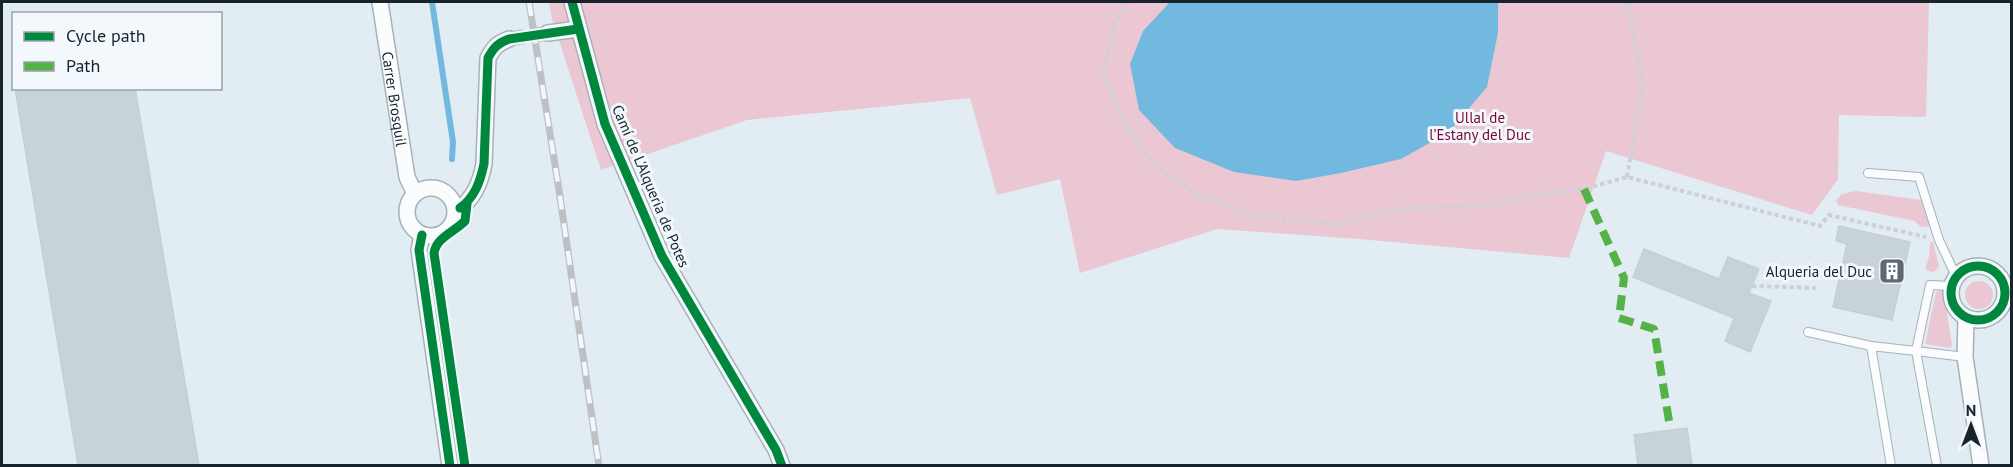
<svg xmlns="http://www.w3.org/2000/svg" width="2013" height="467" font-family="'PT Sans',sans-serif">
	<style>
		.green { fill: #ebc7d4 }
		.water { fill: #73b9df }
		.lines { fill: none; stroke-linecap: round; stroke-linejoin: round }
		.stream { stroke: #73b9df; stroke-width: 6 }
		.building { fill: #c7d2d9; stroke: #c4cfd6; stroke-width: 1.5 }
		.street-tunnel { stroke: #b9c4cb; stroke-width: 15; stroke-dasharray: 15 8; stroke-linecap: butt }
		.lane-casing { stroke: #a6b1b8; stroke-width: 10 }
		.street-casing { stroke: #a6b1b8; stroke-width: 18 }
		.path { stroke: #cdd1d3; stroke-width: 4; stroke-dasharray: 4.5 3; stroke-linecap: butt }
		.lane { stroke: #fafcfd; stroke-width: 8 }
		.street { stroke: #fafcfd; stroke-width: 15 }
		.rail-casing { stroke: #bdc1c3; stroke-width: 7 }
		.rail { stroke: #f2f8fc; stroke-width: 4.5; stroke-dasharray: 14; stroke-linecap: butt }
		.quiet { stroke: #55b246; stroke-width: 8; stroke-dasharray: 15 8; stroke-linecap: butt }
		.cycleway-casing { stroke: #f2f8fc; stroke-width: 13 }
		.cycleway { stroke: #00873e; stroke-width: 9 }
		.labels { text-anchor: middle; dominant-baseline: central; stroke-width: 6; stroke-linejoin: round; paint-order: stroke }
		.street-label { font-size: 15px; fill: #17242b; stroke: #f2f8fc }
		.park-label { font-size: 15px; fill: #7a0437; stroke: #f2f8fc }
		.poi-label { font-size: 15px; fill: #17242b; stroke: #f2f8fc; text-anchor: end }
	</style>
	<rect width="100%" height="100%" fill="#e1ecf3"/>
	<g class="green">
		<polygon points="549,2 1929,2 1926,117 1839,115 1838,179 1812,215 1606,151 1569,258 1359,239 1217,229 1080,273 1060,179 997,195 970,98 747,120 601,170 552,19"/>
		<polygon points="1856,191 1921,200 1930,226 1921,227 1915,221 1838,205 1836,200 1842,194"/>
		<polygon points="1930,242 1933,242 1939,266 1936,271 1932,272 1925,269 1929,257"/>
		<circle cx="1979" cy="295" r="14"/>
		<polygon points="1941,290 1944,294 1952,345 1950,348 1925,344 1936,292"/>
	</g>
	<polygon class="water" points="1170,2 1498,2 1498,33 1487,87 1449,132 1401,159 1341,173 1296,181 1234,172 1175,148 1139,110 1130,64 1143,31"/>
	<g class="lines">
		<polyline class="stream" points="432,2 453,142 452,159"/>
	</g>
	<g class="building">
		<polygon points="15,88 135,88 199,465 78,465"/>
		<polygon points="1839,226 1910,242 1892,320 1833,307 1847,244 1836,241"/>
		<polygon points="1644,249 1719,279 1728,257 1759,269 1749,293 1771,301 1750,352 1725,341 1734,318 1633,277"/>
		<polygon points="1687,428 1692,465 1638,465 1634,435"/>
	</g>
	<g class="lines">
		<polyline class="street-tunnel" points="509,39 548,33"/>
		<defs>
			<g id="lane">
				<polyline points="1868,173 1919,177 1939,240 1956,276"/>
				<polyline points="1808,332 1871,346"/>
				<polyline points="1891,466 1871,346 1916,351 1930,285 1951,286"/>
				<polyline points="1937,466 1916,351 1965,357"/>
			</g>
			<g id="street">
				<path id="s1" d="M380,2L407,177L415,194"/>
				<polyline points="572,2 605,124 662,256 776,450 782,466"/>
				<polyline points="548,33 578,29"/>
				<circle cx="431" cy="212" r="24"/>
				<path d="M456,212C473,199 480,185 484,164L488,58C494,47 498,43 509,39"/>
				<polyline points="422,235 419,250 450,466"/>
				<circle cx="1978" cy="293" r="27"/>
				<polyline points="1966,318 1965,357 1981,466"/>
			</g>
		</defs>
		<use href="#lane" class="lane-casing"/>
		<use href="#street" class="street-casing"/>
		<g class="path">
			<polyline points="1128,2 1115,22 1103,70 1124,123 1151,161 1194,193 1257,216 1337,224 1407,208 1478,206 1550,193 1584,189 1627,177 1820,226 1829,215 1926,237"/>
			<polyline points="1627,177 1643,87 1628,2"/>
			<polyline points="1752,286 1818,288"/>
		</g>
		<use href="#lane" class="lane"/>
		<use href="#street" class="street"/>
		<defs>
			<polyline id="rail" points="529,2 559,190 599,466"/>
		</defs>
		<use href="#rail" class="rail-casing"/>
		<use href="#rail" class="rail"/>
		<polyline class="quiet" points="1584,189 1624,278 1619,318 1654,329 1669,421"/>
		<defs>
			<g id="cycleway">
				<polyline points="572,2 605,124 662,256 776,450 782,466"/>
				<path d="M460,208C475,197 480,182 484,164L488,58C494,47 498,43 509,39L578,29"/>
				<polyline points="422,235 419,250 450,466"/>
				<circle cx="1978" cy="293" r="27"/>
				<path d="M465,466L434,253C436,238 454,232 465,221L467,204"/>
			</g>
		</defs>
		<use href="#cycleway" class="cycleway-casing"/>
		<use href="#cycleway" class="cycleway"/>
	</g>
	<defs>
		<symbol id="building-square" viewBox="-11 -11 22 22"><rect x="-9" y="-9" width="18" height="18" rx="4" fill="#5e6a71" stroke="#f2f8fc"/><path d="M-4-6H4V6H1V3H-1V6H-4ZM-2.5-4.3h1.7v1.8h-1.7ZM.8-4.3h1.7v1.8H.8ZM-2.5-1h1.7V.8h-1.7ZM.8-1h1.7V.8H.8Z" fill="#fff"/></symbol>
	</defs>
	<g fill-rule="evenodd">
		<use href="#building-square" x="1877" y="256" width="30" height="30"/>
	</g>
	<g class="labels">
		<g class="street-label">
			<text stroke="none"><textPath href="#s1" startOffset="98">Carrer Brosquil</textPath></text>
			<text transform="translate(651 186) rotate(67)">Camí de L'Alqueria de Potes</text>
		</g>
		<g class="park-label">
			<text x="1480" y="117">Ullal de<tspan x="1480" dy="17">l’Estany del Duc</tspan></text>
		</g>
		<g class="poi-label">
			<text x="1872" y="271">Alqueria del Duc</text>
		</g>
	</g>
	<rect width="2013" height="467" fill="none" stroke="#17242b" stroke-width="6"/>
	<rect x="12" y="12" width="210" height="78" fill="#f2f8fc" stroke="#9aa3a8" stroke-width="1.5"/>
	<rect x="24" y="32" width="30" height="9" fill="#00873e" stroke="#9aa3a8" stroke-width="1.5"/>
	<text x="66" y="42" font-size="18" fill="#17242b">Cycle path</text>
	<rect x="24" y="62" width="30" height="9" fill="#55b246" stroke="#9aa3a8" stroke-width="1.5"/>
	<text x="66" y="72" font-size="18" fill="#17242b">Path</text>
	<g transform="translate(1971 425)" stroke="#f2f8fc" stroke-width="4.5" paint-order="stroke">
	<path d="M0-4.5L10 22L0 15L-10 22Z" fill="#17242b"/>
	<text y="-9" font-size="16" font-weight="bold" text-anchor="middle" fill="#17242b">N</text>
	</g>
</svg>
